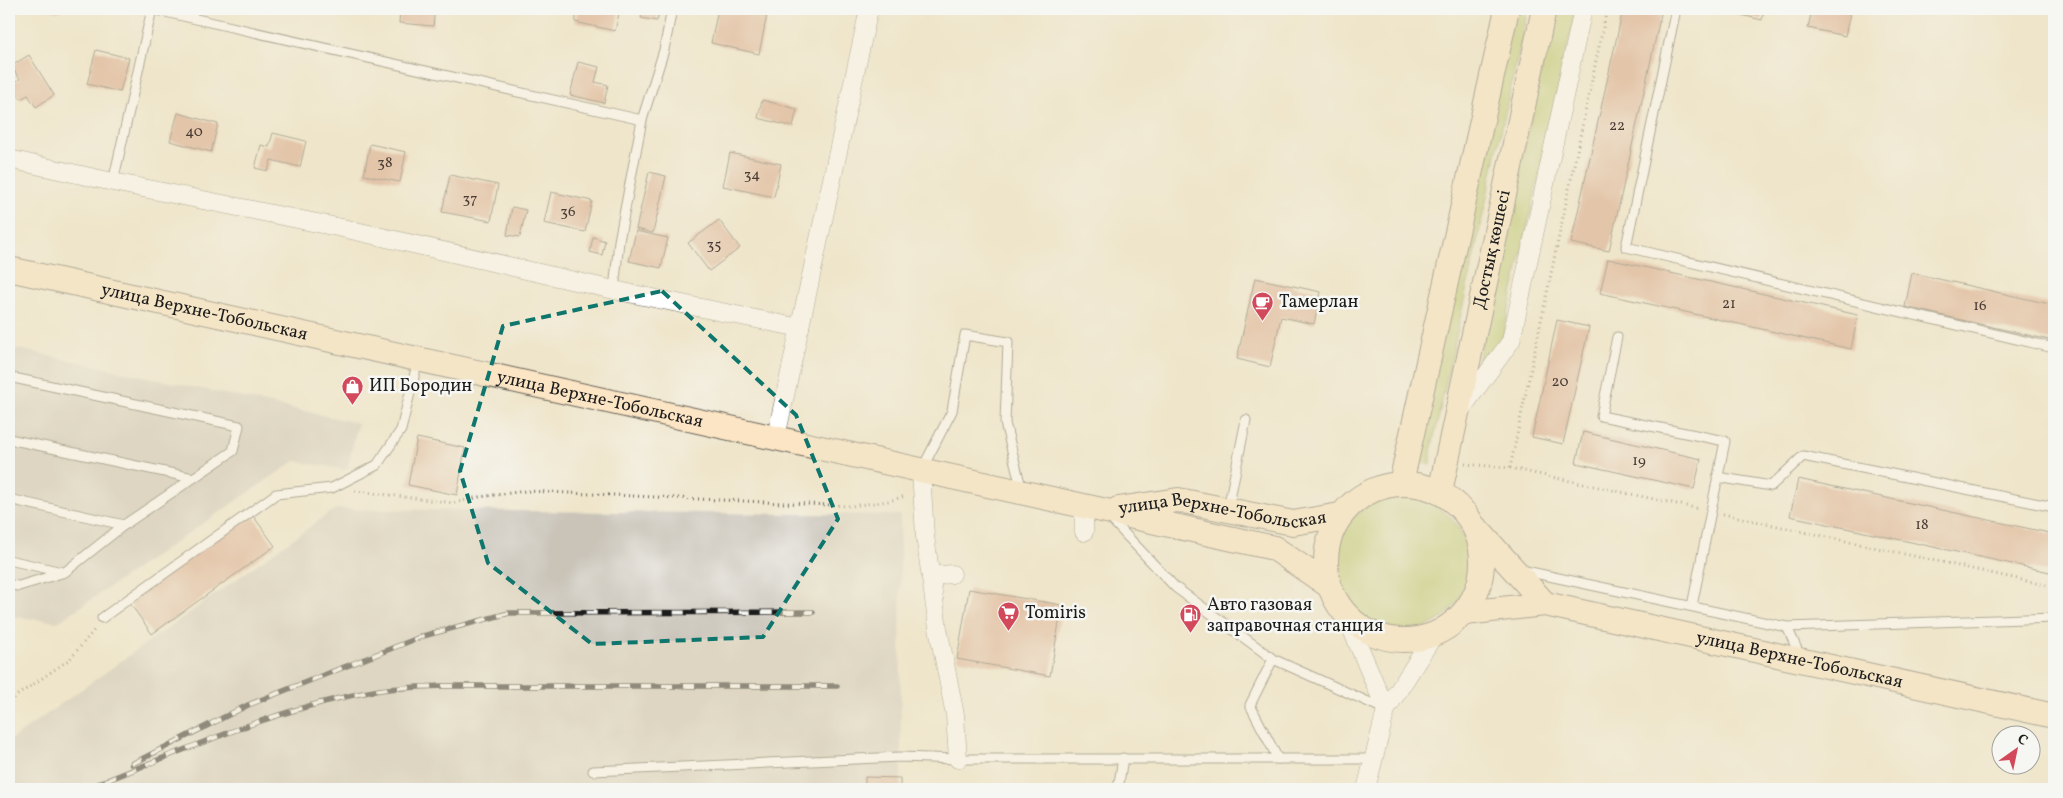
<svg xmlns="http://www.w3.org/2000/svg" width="2063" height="798" font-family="Vollkorn,serif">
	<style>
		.industrial { fill: #c9c3b8 }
		.green { fill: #b6c568; stroke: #697042 }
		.building { fill: #d69d80 }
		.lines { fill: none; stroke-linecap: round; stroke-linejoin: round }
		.lane-casing { stroke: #666259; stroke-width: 11 }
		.street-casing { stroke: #666259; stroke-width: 19 }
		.secondary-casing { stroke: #666259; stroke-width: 26 }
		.path { stroke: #666259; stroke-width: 3; stroke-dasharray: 1 4; stroke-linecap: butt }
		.lane { stroke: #fff; stroke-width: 9 }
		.street { stroke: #fff; stroke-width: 18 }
		.secondary { stroke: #fce5c4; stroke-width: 24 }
		.rail-casing { stroke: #1c1c1c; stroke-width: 5.5 }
		.rail { stroke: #f6f6f2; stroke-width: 4; stroke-dasharray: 11; stroke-linecap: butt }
		.marked { fill: none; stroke: #0f766e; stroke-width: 4; stroke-dasharray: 10 6; stroke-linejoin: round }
		.labels { text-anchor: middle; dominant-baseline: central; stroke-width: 5; stroke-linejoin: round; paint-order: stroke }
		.number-label { font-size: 15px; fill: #4a3c35 }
		.street-label { font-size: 18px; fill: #1c1c1c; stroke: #f6f6f2 }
		.poi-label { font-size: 18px; fill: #1c1c1c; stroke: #f6f6f2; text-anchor: start }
	</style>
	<rect width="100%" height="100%" fill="#f6f6f2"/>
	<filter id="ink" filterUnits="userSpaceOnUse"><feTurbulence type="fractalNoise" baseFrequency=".02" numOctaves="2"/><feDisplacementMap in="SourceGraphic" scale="10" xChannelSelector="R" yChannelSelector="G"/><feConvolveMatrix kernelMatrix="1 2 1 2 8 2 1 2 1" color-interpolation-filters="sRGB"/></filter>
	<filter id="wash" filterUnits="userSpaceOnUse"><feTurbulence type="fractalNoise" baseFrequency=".0096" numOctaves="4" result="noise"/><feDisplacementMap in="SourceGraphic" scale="20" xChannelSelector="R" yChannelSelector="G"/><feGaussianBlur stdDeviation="1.12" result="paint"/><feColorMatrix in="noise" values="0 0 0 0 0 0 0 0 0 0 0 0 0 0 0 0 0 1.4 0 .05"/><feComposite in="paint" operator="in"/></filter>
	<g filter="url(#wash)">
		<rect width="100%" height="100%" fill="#efe5ca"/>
		<g class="industrial">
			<polygon points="9,347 358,423 347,470 295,461 58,622 9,616"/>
			<polygon points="335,509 900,515 901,789 9,789 9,741"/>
		</g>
		<g class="green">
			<polygon points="1515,9 1528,9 1431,451 1431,465 1409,460"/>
			<polygon points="1555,9 1576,9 1502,340 1474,379"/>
			<circle cx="1402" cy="564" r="67"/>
		</g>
		<g id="blocks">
			<g class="building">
				<polygon points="47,9 60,9 59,12"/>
				<polygon points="400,9 435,9 433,26 399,23"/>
				<polygon points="578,9 620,9 615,31 575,22"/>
				<polygon points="643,9 660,9 657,21 641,18"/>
				<polygon points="718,9 738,9 767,15 759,54 711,43"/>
				<polygon points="1623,9 1662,9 1609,251 1571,243"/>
				<polygon points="1725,9 1764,9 1762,20 1725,11"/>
				<polygon points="1812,9 1851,9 1845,36 1808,28"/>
				<polygon points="96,50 129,58 120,92 87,84"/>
				<polygon points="29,55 54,95 36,107 28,95 21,99 11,84 20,79 11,66"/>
				<polygon points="578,62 599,67 595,82 608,85 604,103 570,95"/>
				<polygon points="762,100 797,109 793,127 758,118"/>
				<polygon points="178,113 218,124 211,152 170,141"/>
				<polygon points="273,133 306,141 300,167 271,160 268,171 255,168 261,145 269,147"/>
				<polygon points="370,144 406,152 400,182 364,175"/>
				<polygon points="730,153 781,164 774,197 723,186"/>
				<polygon points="649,172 666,176 653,233 636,229"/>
				<polygon points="450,175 498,185 491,221 442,212"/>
				<polygon points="551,192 592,201 585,232 544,223"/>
				<polygon points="512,207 526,210 520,237 507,235"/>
				<polygon points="719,220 740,248 709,271 688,243"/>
				<polygon points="636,231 668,238 661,268 629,261"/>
				<polygon points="593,237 605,241 602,255 590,252"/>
				<polygon points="1608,259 1858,315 1851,349 1600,293"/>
				<polygon points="1912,273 2054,305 2054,341 1905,307"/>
				<polygon points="1255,278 1321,292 1314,324 1281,317 1270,367 1237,359"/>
				<polygon points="1557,320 1589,327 1563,444 1532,437"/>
				<polygon points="1583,432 1701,459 1694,489 1576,463"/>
				<polygon points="417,438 465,448 457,495 408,485"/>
				<polygon points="1798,479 2054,534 2054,573 1790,516"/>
				<polygon points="251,513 275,546 152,634 129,602"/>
				<polygon points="969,589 1062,605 1050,676 957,659"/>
				<polygon points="865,777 900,778 900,789 865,789"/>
			</g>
		</g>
	</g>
	<g filter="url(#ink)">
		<use href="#blocks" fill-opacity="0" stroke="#666259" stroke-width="1"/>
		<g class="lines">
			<defs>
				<g id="lane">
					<polyline points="152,9 642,120 619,241 614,290"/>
					<polyline points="1676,9 1626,247 2054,348"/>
					<polyline points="642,120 664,50 672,9"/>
					<polyline points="113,182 152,9"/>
					<polyline points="1617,337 1601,416 1725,441 1692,606"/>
					<polyline points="9,377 239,426 233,451 124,525 65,572 19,586 9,585"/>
					<polyline points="9,439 193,478"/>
					<polyline points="922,469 952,411 965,335 1008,342 1005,423 1022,491"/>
					<polyline points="1717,477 1771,486 1803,456 2054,507"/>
					<polyline points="9,499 124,525"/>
					<polyline points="1228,508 1246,420"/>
					<polyline points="1109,517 1175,587 1273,659 1384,709"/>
					<polyline points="9,560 62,572"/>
					<polyline points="1521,570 1787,627 2054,618"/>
					<polyline points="102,618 276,494 332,488 377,465 401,430 418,360"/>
					<polyline points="1787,627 1801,658"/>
					<polyline points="1273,659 1250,705 1278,759"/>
					<polyline points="593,771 900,757 958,759 1374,759"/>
					<polyline points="1118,789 1123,758"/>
				</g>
				<g id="street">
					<polyline points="9,159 113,182 347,229 614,290 800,328"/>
					<polyline points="1460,411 1511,341 1583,9"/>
					<polyline points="776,437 869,9"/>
					<polyline points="921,471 925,536 938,628 955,715 958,759"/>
					<polyline points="1084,507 1084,532"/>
					<polyline points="931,576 952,574"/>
					<polyline points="1347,618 1386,710"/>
					<polyline points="1366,789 1386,710 1434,635"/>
				</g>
				<g id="secondary">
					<path id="s1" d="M9,269L1274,548L1328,585"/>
					<polyline points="1401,483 1507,9"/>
					<circle cx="1404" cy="562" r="78"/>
					<path id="s2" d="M1440,492L1544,9"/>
					<path id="s3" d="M1118,509L1178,500L1293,523L1340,515"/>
					<polyline points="1478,530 1545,604"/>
					<path id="s4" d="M1465,613L1545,604L2054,716"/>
				</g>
			</defs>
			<use href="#lane" class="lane-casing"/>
			<use href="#street" class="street-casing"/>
			<use href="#secondary" class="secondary-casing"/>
			<g class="path">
				<polyline points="1465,464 1510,468 1700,509"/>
				<polyline points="1510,468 1607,9"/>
				<polyline points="355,491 454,503 479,497 526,491 851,506 889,501 905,496"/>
				<polyline points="1723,514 2054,587"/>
				<polyline points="9,701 70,659 95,629"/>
			</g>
			<use href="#lane" class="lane"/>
			<use href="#street" class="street"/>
			<use href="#secondary" class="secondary"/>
			<defs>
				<g id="rail">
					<polyline points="132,764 248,705 423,636 509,613 813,612"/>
					<path d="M85,789C181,752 277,707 380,690C400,687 421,687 441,686H837"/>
				</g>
			</defs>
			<use href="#rail" class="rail-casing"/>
			<use href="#rail" class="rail"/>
		</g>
	</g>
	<path d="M0 0H2063V798H0ZM662,291L796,415L838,519L763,637L592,644L488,563L460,471L503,326Z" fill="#efe5ca" fill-opacity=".55" fill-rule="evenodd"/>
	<path class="marked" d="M662,291L796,415L838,519L763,637L592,644L488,563L460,471L503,326Z"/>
	<defs>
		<symbol id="cafe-pin" viewBox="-11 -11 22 30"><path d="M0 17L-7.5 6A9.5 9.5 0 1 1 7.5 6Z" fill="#d1495b" stroke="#f6f6f2"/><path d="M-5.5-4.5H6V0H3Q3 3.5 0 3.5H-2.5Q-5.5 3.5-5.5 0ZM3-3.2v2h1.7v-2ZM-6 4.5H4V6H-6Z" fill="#fff"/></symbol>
		<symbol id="shop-pin" viewBox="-11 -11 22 30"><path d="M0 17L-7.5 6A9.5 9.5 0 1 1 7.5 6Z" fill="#d1495b" stroke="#f6f6f2"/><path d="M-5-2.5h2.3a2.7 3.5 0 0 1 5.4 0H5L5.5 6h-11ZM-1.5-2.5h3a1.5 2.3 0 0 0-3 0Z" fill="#fff"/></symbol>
		<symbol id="supermarket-pin" viewBox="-11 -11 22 30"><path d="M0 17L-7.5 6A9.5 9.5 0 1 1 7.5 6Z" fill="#d1495b" stroke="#f6f6f2"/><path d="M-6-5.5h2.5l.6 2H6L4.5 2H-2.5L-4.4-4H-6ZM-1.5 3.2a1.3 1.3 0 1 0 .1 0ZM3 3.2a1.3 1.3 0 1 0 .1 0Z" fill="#fff"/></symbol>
		<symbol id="fuel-pin" viewBox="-11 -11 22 30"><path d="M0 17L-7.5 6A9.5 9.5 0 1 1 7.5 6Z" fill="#d1495b" stroke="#f6f6f2"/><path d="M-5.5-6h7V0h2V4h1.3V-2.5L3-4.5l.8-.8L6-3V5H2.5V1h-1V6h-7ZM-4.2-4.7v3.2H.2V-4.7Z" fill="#fff"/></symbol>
	</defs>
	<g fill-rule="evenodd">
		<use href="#cafe-pin" x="1250" y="290" width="25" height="34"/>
		<use href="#shop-pin" x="340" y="374" width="25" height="34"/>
		<use href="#supermarket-pin" x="996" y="600" width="25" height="34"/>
		<use href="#fuel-pin" x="1178" y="602" width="25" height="34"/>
	</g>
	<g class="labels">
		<g class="number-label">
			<text x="1617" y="126">22</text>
			<text x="194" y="132">40</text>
			<text x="385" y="163">38</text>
			<text x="752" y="175">34</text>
			<text x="470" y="199">37</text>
			<text x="568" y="212">36</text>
			<text x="714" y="245">35</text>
			<text x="1729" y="304">21</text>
			<text x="1980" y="306">16</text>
			<text x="1560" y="382">20</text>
			<text x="1639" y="461">19</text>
			<text x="1922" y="525">18</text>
		</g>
		<g class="street-label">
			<text stroke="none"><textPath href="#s2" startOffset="248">Достық көшесі</textPath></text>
			<text stroke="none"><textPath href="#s1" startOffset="200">улица Верхне-Тобольская</textPath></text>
			<text stroke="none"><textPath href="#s1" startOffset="605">улица Верхне-Тобольская</textPath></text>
			<text stroke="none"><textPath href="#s3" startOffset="106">улица Верхне-Тобольская</textPath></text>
			<text stroke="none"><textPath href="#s4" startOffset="341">улица Верхне-Тобольская</textPath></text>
		</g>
		<g class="poi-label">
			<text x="1279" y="302">Тамерлан</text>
			<text x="369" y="386">ИП Бородин</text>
			<text x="1207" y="605">Авто газовая<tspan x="1207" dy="21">заправочная станция</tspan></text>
			<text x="1025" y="613">Tomiris</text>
		</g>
	</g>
	<rect width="2063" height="798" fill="none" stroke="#f6f6f2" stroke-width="30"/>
	<g transform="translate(2016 750) rotate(33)"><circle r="24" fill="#f6f6f2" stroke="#9f9f9c"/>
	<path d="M0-4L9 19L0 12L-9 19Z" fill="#d1495b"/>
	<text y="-8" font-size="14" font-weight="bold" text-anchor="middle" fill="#1c1c1c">С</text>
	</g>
</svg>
